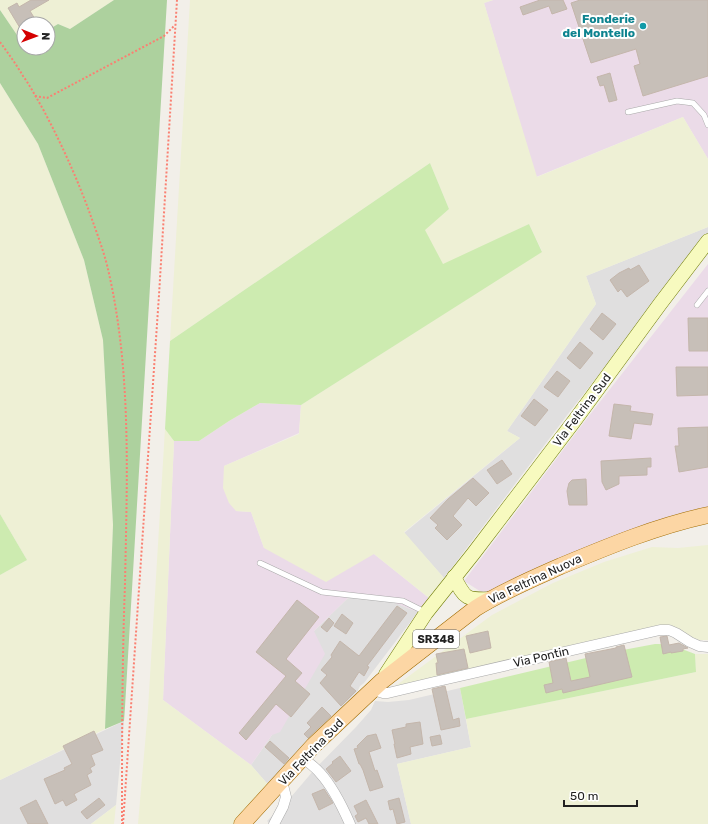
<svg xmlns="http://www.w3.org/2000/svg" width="708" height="824" font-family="Rubik,sans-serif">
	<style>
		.residential { fill: #e0dfdf }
		.industrial { fill: #ebdbe8 }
		.farmland { fill: #eef0d5 }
		.grass { fill: #cdebb0 }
		.forest { fill: #add19e }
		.building { fill: #c7bfb8; stroke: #c4b6ab }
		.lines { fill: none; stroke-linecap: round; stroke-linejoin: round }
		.lane-casing { stroke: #a9a9a9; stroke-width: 6 }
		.street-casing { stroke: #a9a9a9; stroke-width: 11 }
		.secondary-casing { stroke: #707d05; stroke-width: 15 }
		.primary-casing { stroke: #a06b00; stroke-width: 17 }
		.path { stroke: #fa8072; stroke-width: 2; stroke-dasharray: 2 2; stroke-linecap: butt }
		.lane { stroke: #fff; stroke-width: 5 }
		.street { stroke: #fff; stroke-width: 10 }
		.secondary { stroke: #f7fabf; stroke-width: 14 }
		.primary { stroke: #fcd6a4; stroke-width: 16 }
		.culture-dot { fill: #0f9aa8; stroke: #fff; stroke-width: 1.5 }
		.labels { text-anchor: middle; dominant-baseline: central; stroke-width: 4; stroke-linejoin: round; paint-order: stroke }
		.shield { fill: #fff; stroke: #646464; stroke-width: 1 }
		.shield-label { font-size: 11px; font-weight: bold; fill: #222 }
		.culture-label { font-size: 12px; font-weight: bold; fill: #0d838f; stroke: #fff; text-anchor: end }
		.street-label { font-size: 12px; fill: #222; stroke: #fff }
	</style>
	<rect width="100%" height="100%" fill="#f2efe9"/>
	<g class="residential">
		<polygon points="708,227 708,236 571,410 444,578 404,533 520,438 507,431 596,304 586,276"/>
		<polygon points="353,593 390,601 418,612 364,683 360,686 354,698 271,788 251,765 272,735 314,631"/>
		<polygon points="460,688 471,747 397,764 411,824 270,824 267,821 291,797 314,770 356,727 371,710 375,701 388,702 409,700"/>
		<polygon points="124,721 116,805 91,824 0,824 0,780"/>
	</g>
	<g class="industrial">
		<polygon points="493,0 708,0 708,159 683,117 536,177 484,3"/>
		<polygon points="708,264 708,507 674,515 647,527 597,543 544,564 486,595 464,581 585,421"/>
		<polygon points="260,403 301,405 299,433 224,466 236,511 251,512 264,548 374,554 429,598 418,612 390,601 353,593 314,631 325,654 280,732 272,735 251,765 163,700 174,441 199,441 229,421"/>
	</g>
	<g class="farmland">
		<polygon points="0,0 114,0 70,29 58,24 48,30 48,24 24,24 24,39 22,39 17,35 0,10"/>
		<polygon points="190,0 493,0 484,3 537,177 683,117 708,159 708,227 586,276 596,304 507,431 520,438 404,532 444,578 429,598 374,554 326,582 264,548 251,512 236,511 229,503 223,488 224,466 299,434 301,405 542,251 529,224 443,265 424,229 449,209 430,163 170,341"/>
		<polygon points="0,83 38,144 84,260 103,340 113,525 105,729 0,780 0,575 27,560 0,514"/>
		<polygon points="165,429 174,441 163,700 251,765 271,788 237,824 138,824 148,709"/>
		<polygon points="708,545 708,640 699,640 676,631 394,687 492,615 553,583 604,562 652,547 678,548"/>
		<polygon points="695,654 708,654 708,824 411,824 397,764 471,747 466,719 696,672"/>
		<polygon points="116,805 114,824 91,824"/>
	</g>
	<g class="grass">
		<polygon points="430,163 449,209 425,230 443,264 529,224 542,252 301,405 260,403 229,421 199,441 174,441 165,429 170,341"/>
		<polygon points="0,514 27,560 0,575"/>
		<path d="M655,644C669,643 682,649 695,654L696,672L466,719L460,688L607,653Z"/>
	</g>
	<polygon class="forest" points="114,0 167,0 125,707 124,721 105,729 113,525 103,340 84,260 38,144 0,83 0,10 17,35 22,39 24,39 24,48 48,48 48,30 58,24 70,29"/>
	<g class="building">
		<polygon points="31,0 49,0 30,11 35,19 27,24 24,24 24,26 20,28 8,8 17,3 19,7"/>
		<polygon points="540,0 563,0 567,9 552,14 549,6 523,15 520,7"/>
		<polygon points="580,0 708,0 708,76 643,96 634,66 640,64 636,49 591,63 571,3"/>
		<polygon points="610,73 617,100 609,102 604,85 600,86 597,77"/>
		<polygon points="639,265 649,281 627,297 621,289 618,292 610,280 619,273 629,268 630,270"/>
		<polygon points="602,313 616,324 603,340 590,329"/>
		<polygon points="688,318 708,318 708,351 689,351"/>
		<polygon points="580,342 593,353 580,369 567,358"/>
		<polygon points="676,367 708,367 708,395 677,396"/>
		<polygon points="557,371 570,381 558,397 544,387"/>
		<polygon points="534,399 548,410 535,426 521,416"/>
		<polygon points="614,404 631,406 630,411 653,414 651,425 634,423 631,439 609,436"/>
		<polygon points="708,427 708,467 679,472 675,446 679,446 678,428"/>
		<polygon points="651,458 651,467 647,467 647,475 619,476 619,484 606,490 602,482 601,461"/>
		<polygon points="502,460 512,474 497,484 487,470"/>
		<polygon points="473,478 489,493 476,506 468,498 453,516 462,525 447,540 435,528 438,525 430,518 448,499"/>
		<polygon points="586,479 587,505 569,505 567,491 569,483 572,480"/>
		<polygon points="297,600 319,617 286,659 302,673 295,681 310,694 291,717 276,704 246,740 239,733 286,676 256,652"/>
		<polygon points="397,606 407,613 367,666 369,667 364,676 359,672 350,686 356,691 341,706 320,683 327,675 321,670 332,657 331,655 340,641 359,656"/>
		<polygon points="342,614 353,623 346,634 334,626"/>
		<polygon points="329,618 334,623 327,632 321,627"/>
		<polygon points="488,631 491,648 470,653 466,636"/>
		<polygon points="667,636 669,645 679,643 688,648 683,649 683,651 671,653 671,652 663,654 660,637"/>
		<polygon points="624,645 632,677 563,693 562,689 546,693 544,685 553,683 549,662 566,658 571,681 590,677 585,654 616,648 616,647"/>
		<polygon points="464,649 468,668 437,675 436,663 438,663 436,654"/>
		<polygon points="445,686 453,720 459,718 460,726 441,730 432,689"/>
		<polygon points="322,707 331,716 308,738 304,734 311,727 307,723"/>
		<polygon points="420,722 423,744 410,747 411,754 397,758 394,744 395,744 392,730 406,727 406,724"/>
		<polygon points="94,731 103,750 91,755 95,765 90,768 92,772 87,775 91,785 74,794 77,800 66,806 63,800 55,804 44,779 65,770 64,768 72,764 63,746"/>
		<polygon points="376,734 381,748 369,752 375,771 377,770 383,787 370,791 363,770 360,764 359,764 354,749 358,748 357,746 367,736"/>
		<polygon points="440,735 442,744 432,746 430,737"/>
		<polygon points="270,741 289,758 284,764 265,747"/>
		<polygon points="340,756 351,771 336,782 326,769 333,763 332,762"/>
		<polygon points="324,789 333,803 319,810 312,794"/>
		<polygon points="99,798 105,805 87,819 81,812"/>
		<polygon points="399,798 405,822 397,824 393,809 390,810 388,801"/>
		<polygon points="36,800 48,824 28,824 20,808"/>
		<polygon points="366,800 378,824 369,824 366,818 358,822 355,816 358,814 354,806"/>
	</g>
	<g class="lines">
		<defs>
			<g id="lane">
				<polyline points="628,112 677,101 693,103 704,115 708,125"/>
				<polyline points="697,305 708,291"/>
				<polyline points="260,563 322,592 403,601 425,612"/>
			</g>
			<g id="street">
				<polyline points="373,690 383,693 388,693 434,682 660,630 669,630 676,633 690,642 699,646 708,647"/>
				<path d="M303,758C309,763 315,767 320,773C331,785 343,808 350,824"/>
				<polyline points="274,824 283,807 286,797 282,781"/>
			</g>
			<g id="secondary">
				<path d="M454,577C465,599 466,600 491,599"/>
				<polyline points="386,674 426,613 473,554 575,420 660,304 708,241"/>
			</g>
			<path id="primary" d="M242,824L314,745L366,696L382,681L476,608C503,591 532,579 561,566C609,546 657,526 708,515"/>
		</defs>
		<use href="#lane" class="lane-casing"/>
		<use href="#street" class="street-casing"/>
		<use href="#secondary" class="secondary-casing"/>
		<use href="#primary" class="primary-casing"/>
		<g class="path">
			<path d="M0,42C8,53 16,64 23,76C31,87 37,99 44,111C61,143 76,176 89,211C95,228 102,246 107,265C132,369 127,477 125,584C122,664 122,744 122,824"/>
			<polyline points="35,96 47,98 164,36 174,26"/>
			<polyline points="123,824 159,295 177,0"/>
		</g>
		<use href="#lane" class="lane"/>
		<use href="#street" class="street"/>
		<use href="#secondary" class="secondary"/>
		<use href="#primary" class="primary"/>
	</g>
	<circle class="culture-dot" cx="643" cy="26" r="4"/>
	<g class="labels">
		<rect class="shield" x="413" y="630" width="46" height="18" rx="3"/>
		<g class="shield-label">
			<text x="436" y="639">SR348</text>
		</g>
		<g class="culture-label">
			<text x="635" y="19">Fonderie<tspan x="635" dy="14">del Montello</tspan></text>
		</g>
		<g class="street-label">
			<text transform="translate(582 410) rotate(-53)">Via Feltrina Sud</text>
			<text transform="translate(535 579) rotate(-25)">Via Feltrina Nuova</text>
			<text transform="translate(541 657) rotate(-13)">Via Pontin</text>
			<text transform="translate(311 752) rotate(-46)">Via Feltrina Sud</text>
		</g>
	</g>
	<g transform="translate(36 36) rotate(91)"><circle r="19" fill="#ffffff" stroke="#a7a7a7"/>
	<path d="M0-3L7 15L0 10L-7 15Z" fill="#d40000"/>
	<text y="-6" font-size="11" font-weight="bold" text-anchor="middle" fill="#222222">N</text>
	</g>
	<path d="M564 800v6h73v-6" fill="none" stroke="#222222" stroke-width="2"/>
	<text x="570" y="800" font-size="12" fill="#222222" stroke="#ffffff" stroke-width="3" paint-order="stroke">50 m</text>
</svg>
